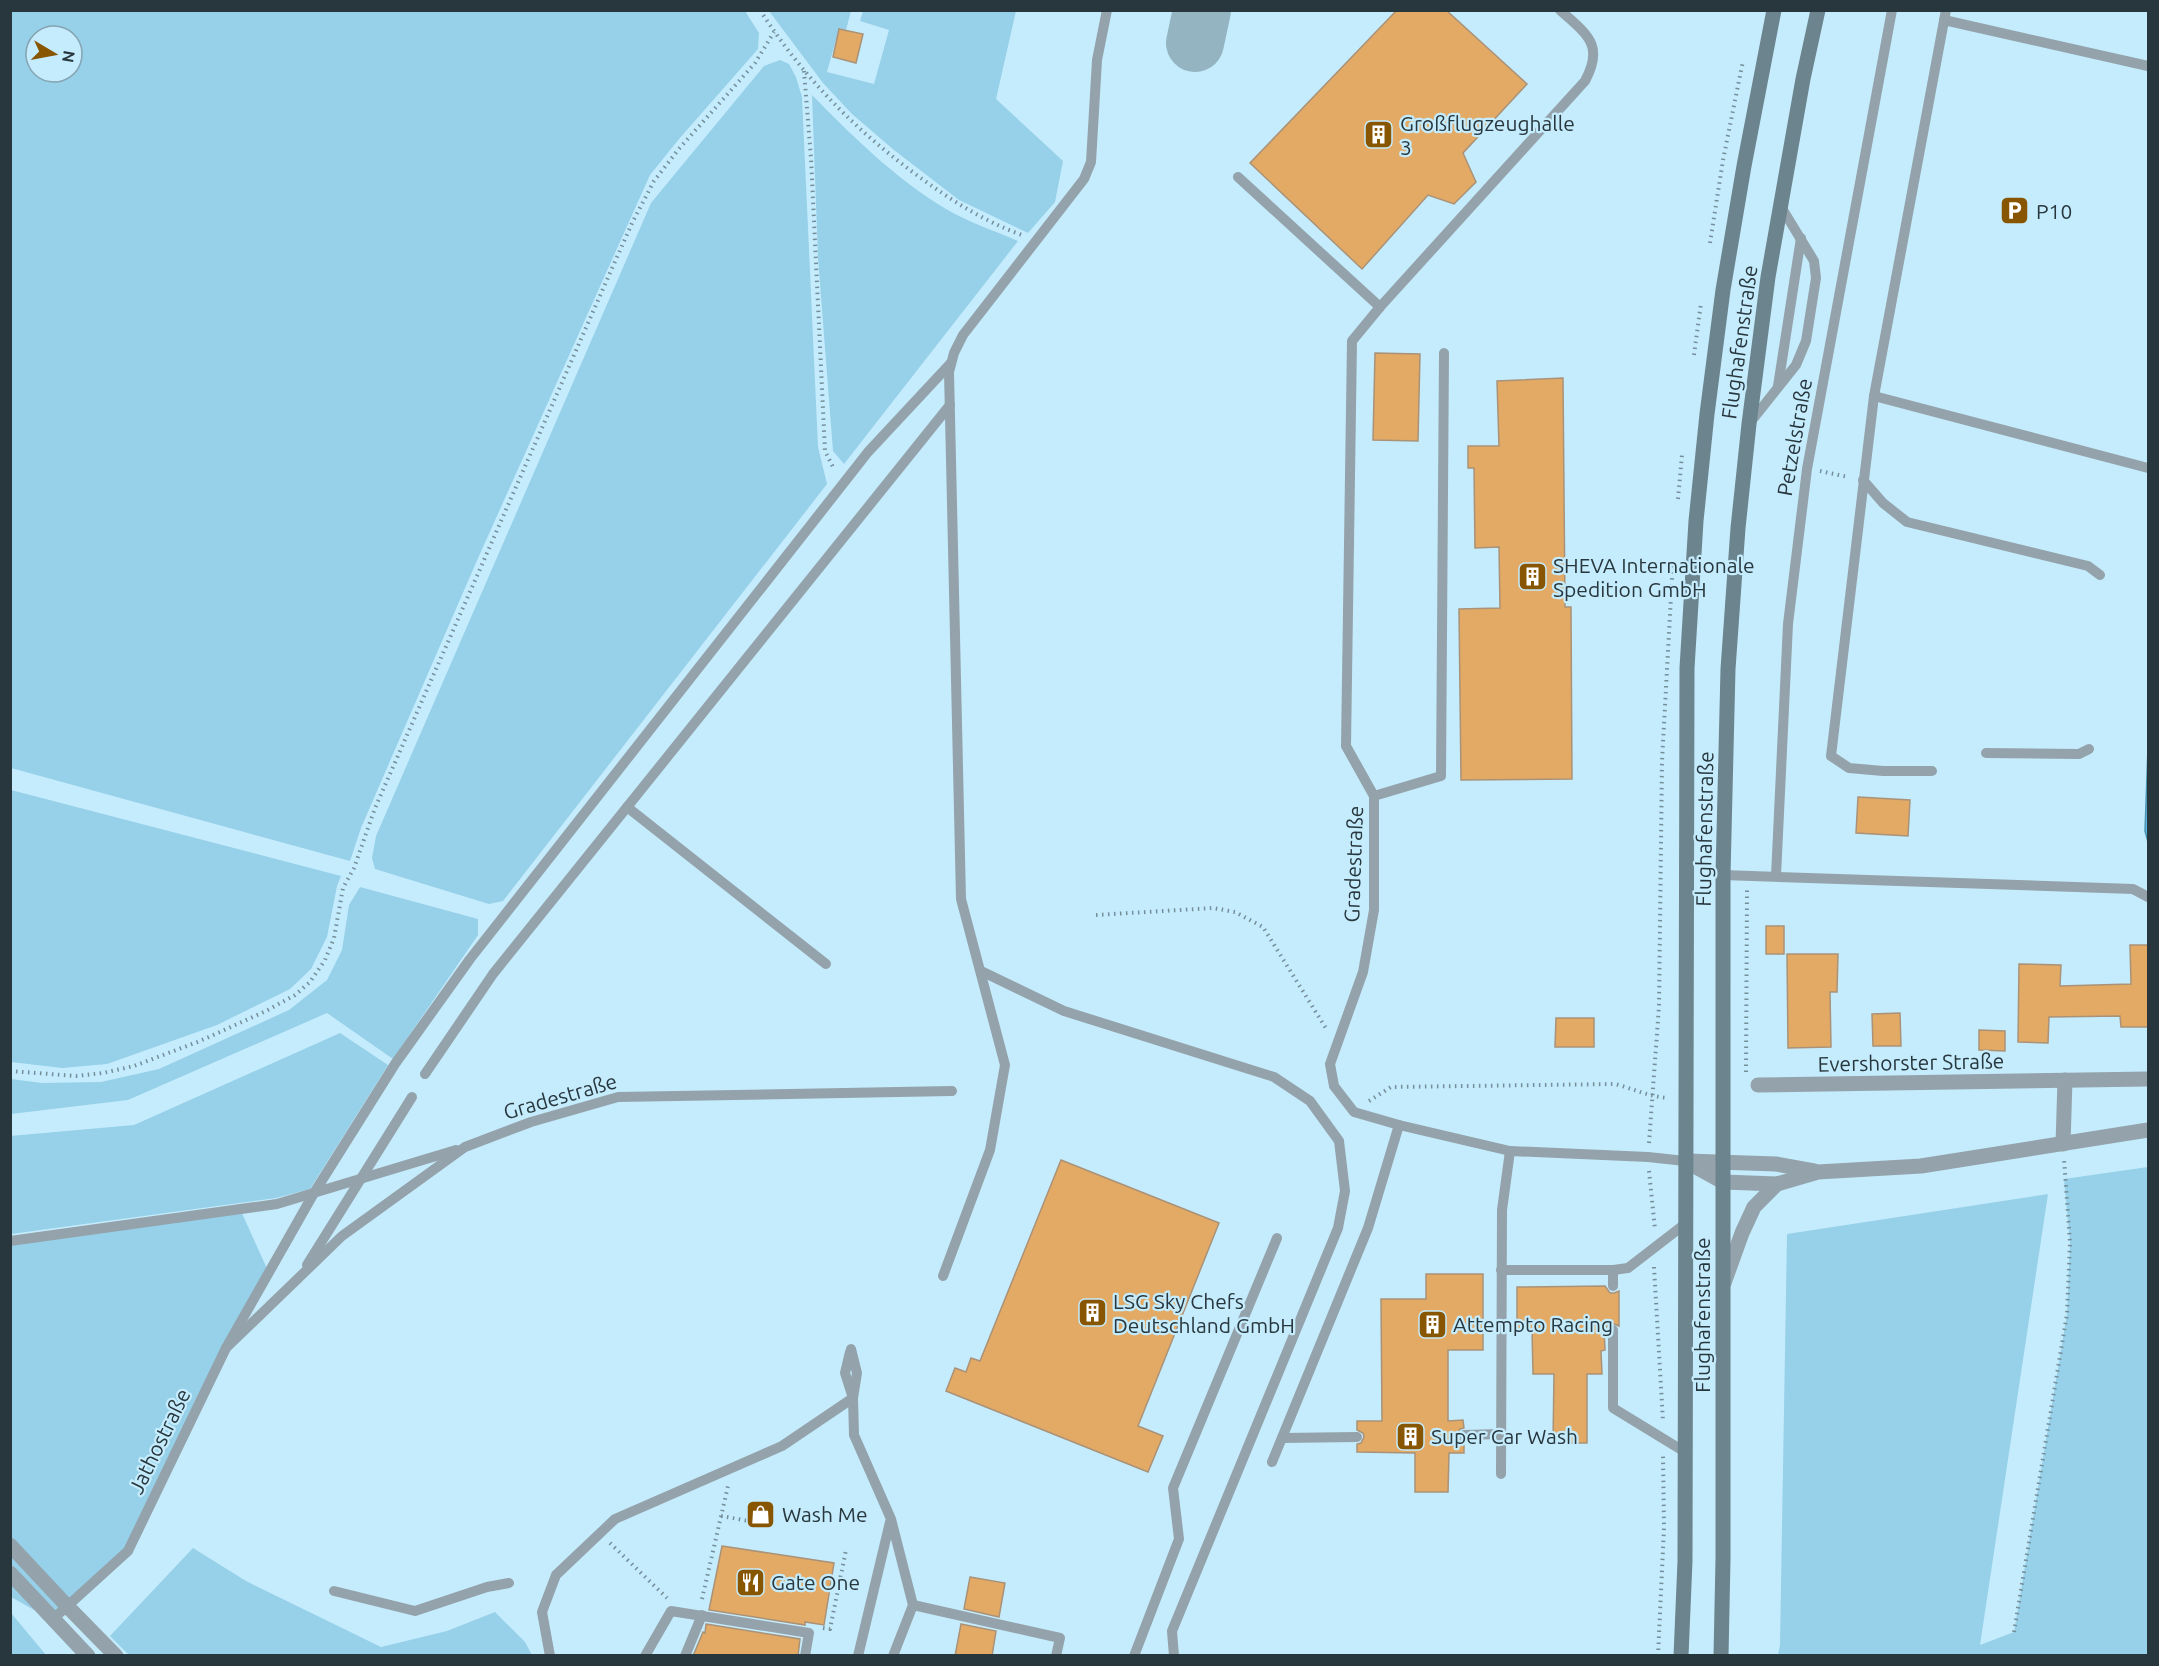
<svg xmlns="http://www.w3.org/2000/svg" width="2159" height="1666" font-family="Ubuntu,sans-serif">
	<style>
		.green { fill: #97d0e9; fill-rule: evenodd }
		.water { fill: #5abce4; stroke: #4b94b2; stroke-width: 1.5 }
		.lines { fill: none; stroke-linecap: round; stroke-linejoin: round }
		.taxiway { stroke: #94b4c2; stroke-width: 58 }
		.building { fill: #e3aa66; stroke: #a99278; stroke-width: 1.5 }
		.path { stroke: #748f9a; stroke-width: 4; stroke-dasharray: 1.5 4.5; stroke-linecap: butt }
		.service { stroke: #94a3ab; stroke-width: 10 }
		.minor { stroke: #94a3ab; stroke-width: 15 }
		.tertiary { stroke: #94a3ab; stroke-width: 15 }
		.secondary { stroke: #6c848e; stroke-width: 15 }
		.labels { text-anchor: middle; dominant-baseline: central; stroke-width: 4.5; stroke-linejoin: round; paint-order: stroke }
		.poi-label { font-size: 21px; fill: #28373e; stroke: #c5ecfd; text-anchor: start }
		.street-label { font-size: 21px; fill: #28373e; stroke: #c5ecfd }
	</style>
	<rect width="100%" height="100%" fill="#c5ecfd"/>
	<g class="green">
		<path d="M745,11L759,33L758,49L679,139L650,175L475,565L361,828L350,861L11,768V11ZM36,36H72V72H36Z"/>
		<polygon points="769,11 851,11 846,30 839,29 827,72 874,84 889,30 860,21 863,11 1016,11 996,99 1063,161 1055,202 1028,233 959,200 894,150 852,114 823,83"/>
		<polygon points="780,60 789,64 796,77 802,97 818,447 827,484 503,901 489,904 375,869 372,858 376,836 651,203 764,66"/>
		<path d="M812,95C853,137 896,179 946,209C968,222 995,231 1018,241L844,464L833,451L818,258Z"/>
		<polygon points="11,790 341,876 337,886 327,937 311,969 290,989 217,1025 107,1064 62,1068 11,1062"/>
		<polygon points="360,887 478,919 478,935 393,1059 327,1013 128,1100 11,1114 11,1079 42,1083 101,1082 159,1069 289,1010 327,980 342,950 349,905"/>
		<polygon points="340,1033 388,1065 310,1189 276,1198 11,1234 10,1136 134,1125"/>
		<polygon points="2148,1167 2148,1655 1778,1655 1780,1645 1787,1234 2048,1194 1980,1645 2014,1632 2067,1314 2070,1243 2064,1179"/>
		<polygon points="240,1209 269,1273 128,1551 52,1620 11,1597 10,1241"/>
		<polygon points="193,1548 246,1581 381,1647 447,1631 495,1612 525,1642 532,1655 129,1655 110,1636"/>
		<polygon points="11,1613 46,1655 11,1655"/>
	</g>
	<polygon class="water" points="2148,748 2148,842 2145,831"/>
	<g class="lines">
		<polyline class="taxiway" points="1195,43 1202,10"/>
	</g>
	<g class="building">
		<polygon points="1397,10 1446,10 1527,84 1463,153 1476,182 1454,204 1428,195 1362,269 1250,163"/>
		<polygon points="839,29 863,34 856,63 833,57"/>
		<polygon points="1375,353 1420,354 1418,441 1373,440"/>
		<polygon points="1563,378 1565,607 1571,607 1572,779 1461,780 1459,609 1500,608 1499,547 1475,548 1474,468 1468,468 1468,446 1499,446 1497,381"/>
		<polygon points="1858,797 1910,800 1908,836 1856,833"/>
		<rect x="1766" y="926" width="18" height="28"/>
		<polygon points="2130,945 2148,945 2148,1027 2121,1027 2120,1016 2049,1017 2048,1043 2018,1042 2019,964 2061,965 2060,986 2131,984"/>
		<polygon points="1787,954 1838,954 1837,992 1830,992 1831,1047 1788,1048"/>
		<polygon points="1900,1013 1901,1046 1873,1046 1872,1014"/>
		<polygon points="1556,1018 1594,1018 1594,1047 1555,1047"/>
		<polygon points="1979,1030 2005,1031 2005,1051 1979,1050"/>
		<polygon points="1061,1160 1219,1223 1138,1426 1163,1436 1148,1472 946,1391 955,1368 966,1372 971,1358 980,1361"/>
		<polygon points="1426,1274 1483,1274 1483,1350 1448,1350 1448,1421 1463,1420 1464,1428 1460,1429 1457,1435 1458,1439 1464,1442 1464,1453 1449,1453 1448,1492 1415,1492 1415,1453 1357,1452 1357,1444 1361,1443 1364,1437 1363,1433 1357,1430 1357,1421 1382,1421 1381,1299 1426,1299"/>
		<polygon points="1605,1286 1610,1293 1614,1293 1619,1291 1619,1326 1612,1323 1604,1329 1605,1350 1601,1351 1602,1374 1587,1374 1587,1443 1553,1443 1554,1374 1533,1374 1532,1330 1517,1331 1517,1287"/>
		<polygon points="722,1546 834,1563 824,1625 805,1622 805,1625 709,1610"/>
		<polygon points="970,1577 1005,1583 999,1617 964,1609"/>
		<polygon points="706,1624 800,1639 798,1656 693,1656 703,1632 705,1633"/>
		<polygon points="961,1624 996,1631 992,1656 955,1656"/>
	</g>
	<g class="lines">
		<g class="path">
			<path d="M760,10C803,77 854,129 918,176C951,200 983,221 1022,235"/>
			<polyline points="804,71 811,158 825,451 834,469"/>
			<polyline points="1710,243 1723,160 1743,61"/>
			<polyline points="1694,355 1701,303"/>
			<polyline points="1820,471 1848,477"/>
			<polyline points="1678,499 1682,455"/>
			<polyline points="1096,915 1213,908 1235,912 1263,927 1327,1030"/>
			<polyline points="10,1071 76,1076 103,1073 134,1066 200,1041 266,1011 295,995 310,982 325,960 334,938 343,888 354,868 375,808 632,223 654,181 678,150 755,63 774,32"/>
			<polyline points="1746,1072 1747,890"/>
			<path d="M1369,1101L1391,1087L1615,1084C1634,1089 1650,1097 1669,1098"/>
			<polyline points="1649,1143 1659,1006 1662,761 1673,560"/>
			<polyline points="1649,1171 1655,1229"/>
			<polyline points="1654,1267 1663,1421"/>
			<polyline points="721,1516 766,1524"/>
			<polyline points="610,1543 667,1598"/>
			<polyline points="702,1599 728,1486"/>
			<polyline points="823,1628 830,1629 846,1550"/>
			<polyline points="2014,1632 2067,1314 2070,1243 2064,1159"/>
			<polyline points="1658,1656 1664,1528 1663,1455"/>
		</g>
		<g class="service">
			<polyline points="1944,20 2148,66"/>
			<polyline points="1238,177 1380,307"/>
			<polyline points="1444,353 1441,776 1374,796 1374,910 1363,972 1330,1064 1334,1086 1354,1112 1399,1125 1510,1151 1648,1157 1685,1161"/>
			<polyline points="1778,386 1801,238"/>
			<polyline points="1874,396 2148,468"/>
			<polyline points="1749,424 1796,365 1806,341 1816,278 1814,261 1780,205"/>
			<polyline points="1863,480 1883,503 1907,522 2088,566 2100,575"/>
			<polyline points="1986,753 2079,754 2089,749"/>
			<polyline points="1932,771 1883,771 1849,768 1831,756 1874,396 1946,10"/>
			<path d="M1374,796L1346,746L1352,341L1380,307L1585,81C1605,44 1586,34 1560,10"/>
			<polyline points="627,807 826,964"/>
			<polyline points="1723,875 2133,889 2148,897"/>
			<polyline points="1776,876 1788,624 1807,469 1892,10"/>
			<polyline points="981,971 1064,1011 1274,1077 1310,1101 1339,1141 1345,1191 1338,1228 1172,1631 1174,1656"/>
			<polyline points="425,1074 493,974 950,405"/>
			<polyline points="10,1241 277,1204 456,1150"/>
			<polyline points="307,1265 412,1097"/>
			<polyline points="1501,1270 1613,1270 1628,1268 1685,1224"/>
			<polyline points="943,1276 990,1150 1005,1065 961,899 949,372 954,353 963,335 1084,179 1091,162 1097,60 1107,10"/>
			<polyline points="1613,1286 1613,1270"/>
			<polyline points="1613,1330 1613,1408 1685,1452"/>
			<polyline points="226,1348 314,1193 395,1064 470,959 868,452 951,363"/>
			<polyline points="851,1349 857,1373 853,1398 854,1435 891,1519 913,1605 1060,1638 1056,1656"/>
			<polyline points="850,1352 845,1373 852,1395"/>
			<polyline points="1464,1435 1500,1434"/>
			<polyline points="1282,1438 1357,1437"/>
			<polyline points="1272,1462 1368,1228 1399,1125"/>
			<polyline points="1501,1474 1502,1210 1510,1151"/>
			<polyline points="334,1591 415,1611 487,1587 509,1583"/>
			<polyline points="52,1620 128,1551 226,1348 342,1236 465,1147 531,1122 618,1097 952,1091"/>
			<polyline points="550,1656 542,1612 556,1575 615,1519 782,1446 853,1398"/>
			<polyline points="645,1656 671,1611 809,1633 805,1656"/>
			<polyline points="685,1656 702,1615"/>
			<polyline points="858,1656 890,1522"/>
			<polyline points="893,1656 913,1605"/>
			<polyline points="1134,1656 1179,1539 1173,1488 1277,1238"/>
		</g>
		<g class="minor">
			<polyline points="1758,1085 2148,1079"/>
			<polyline points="2063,1144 2065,1080"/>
			<polyline points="10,1545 68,1607 116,1656"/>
			<polyline points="10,1573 88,1656"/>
		</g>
		<g class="tertiary">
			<polyline points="1685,1161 1723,1182 1777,1184 1818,1172 1921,1166 2148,1130"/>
			<polyline points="1688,1161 1776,1164 1814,1171"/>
			<polyline points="1724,1283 1742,1233 1754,1207 1777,1184"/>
		</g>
		<g class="secondary">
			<polyline points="1681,1656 1685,1561 1687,668 1696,521 1707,414 1723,290 1744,166 1774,10"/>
			<polyline points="1721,1656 1723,1559 1723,875 1728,669 1738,528 1749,424 1768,277 1803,79 1818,10"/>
		</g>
	</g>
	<defs>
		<symbol id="building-square" viewBox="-11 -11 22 22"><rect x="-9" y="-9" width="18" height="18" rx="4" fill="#850" stroke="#c5ecfd"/><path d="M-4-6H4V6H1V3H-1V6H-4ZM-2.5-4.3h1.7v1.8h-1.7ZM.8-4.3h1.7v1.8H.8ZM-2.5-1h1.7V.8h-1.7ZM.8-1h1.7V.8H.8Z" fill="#fff"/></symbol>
		<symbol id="parking-square" viewBox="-11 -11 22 22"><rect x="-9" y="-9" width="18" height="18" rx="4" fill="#850" stroke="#c5ecfd"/><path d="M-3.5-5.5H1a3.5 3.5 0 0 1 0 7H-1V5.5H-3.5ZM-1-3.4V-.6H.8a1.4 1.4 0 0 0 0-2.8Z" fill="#fff"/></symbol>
		<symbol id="shop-square" viewBox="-11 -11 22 22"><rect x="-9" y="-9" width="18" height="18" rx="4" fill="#850" stroke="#c5ecfd"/><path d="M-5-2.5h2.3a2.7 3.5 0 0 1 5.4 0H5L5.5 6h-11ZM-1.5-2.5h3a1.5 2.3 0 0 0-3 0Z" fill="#fff"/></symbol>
		<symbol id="restaurant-square" viewBox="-11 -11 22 22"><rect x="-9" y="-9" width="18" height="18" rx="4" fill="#850" stroke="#c5ecfd"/><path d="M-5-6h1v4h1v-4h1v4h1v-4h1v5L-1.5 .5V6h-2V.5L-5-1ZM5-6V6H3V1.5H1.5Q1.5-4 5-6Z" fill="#fff"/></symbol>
	</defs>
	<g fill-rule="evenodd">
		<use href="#building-square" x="1362" y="118" width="33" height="33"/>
		<use href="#parking-square" x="1998" y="194" width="33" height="33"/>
		<use href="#building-square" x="1516" y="560" width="33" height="33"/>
		<use href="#building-square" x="1076" y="1296" width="33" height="33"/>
		<use href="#building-square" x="1416" y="1308" width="33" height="33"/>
		<use href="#building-square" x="1394" y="1420" width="33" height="33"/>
		<use href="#shop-square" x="744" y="1498" width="33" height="33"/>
		<use href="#restaurant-square" x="734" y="1566" width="33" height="33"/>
	</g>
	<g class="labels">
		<g class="poi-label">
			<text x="1400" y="123">Großflugzeughalle<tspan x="1400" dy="24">3</tspan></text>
			<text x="2036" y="211">P10</text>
			<text x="1553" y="565">SHEVA Internationale<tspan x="1553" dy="24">Spedition GmbH</tspan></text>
			<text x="1113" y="1301">LSG Sky Chefs<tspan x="1113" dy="24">Deutschland GmbH</tspan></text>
			<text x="1453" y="1324">Attempto Racing</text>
			<text x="1431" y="1436">Super Car Wash</text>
			<text x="782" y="1514">Wash Me</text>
			<text x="771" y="1582">Gate One</text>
		</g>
		<g class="street-label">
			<text transform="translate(1739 342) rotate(-82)">Flughafenstraße</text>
			<text transform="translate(1794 437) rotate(-80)">Petzelstraße</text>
			<text transform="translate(1704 829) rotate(-89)">Flughafenstraße</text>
			<text transform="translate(1353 864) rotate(-88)">Gradestraße</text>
			<text transform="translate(1911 1062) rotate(-1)">Evershorster Straße</text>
			<text transform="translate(560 1096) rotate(-16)">Gradestraße</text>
			<text transform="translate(1702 1315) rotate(-90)">Flughafenstraße</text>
			<text transform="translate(159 1441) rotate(-64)">Jathostraße</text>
		</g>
	</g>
	<rect width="2159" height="1666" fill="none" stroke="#28373e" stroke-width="24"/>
	<g transform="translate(54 54) rotate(100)"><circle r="28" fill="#c5ecfd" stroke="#86a4b1" stroke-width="1.5"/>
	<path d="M0-4.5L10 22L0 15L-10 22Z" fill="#885500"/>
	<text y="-9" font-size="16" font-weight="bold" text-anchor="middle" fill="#28373e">N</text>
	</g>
</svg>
